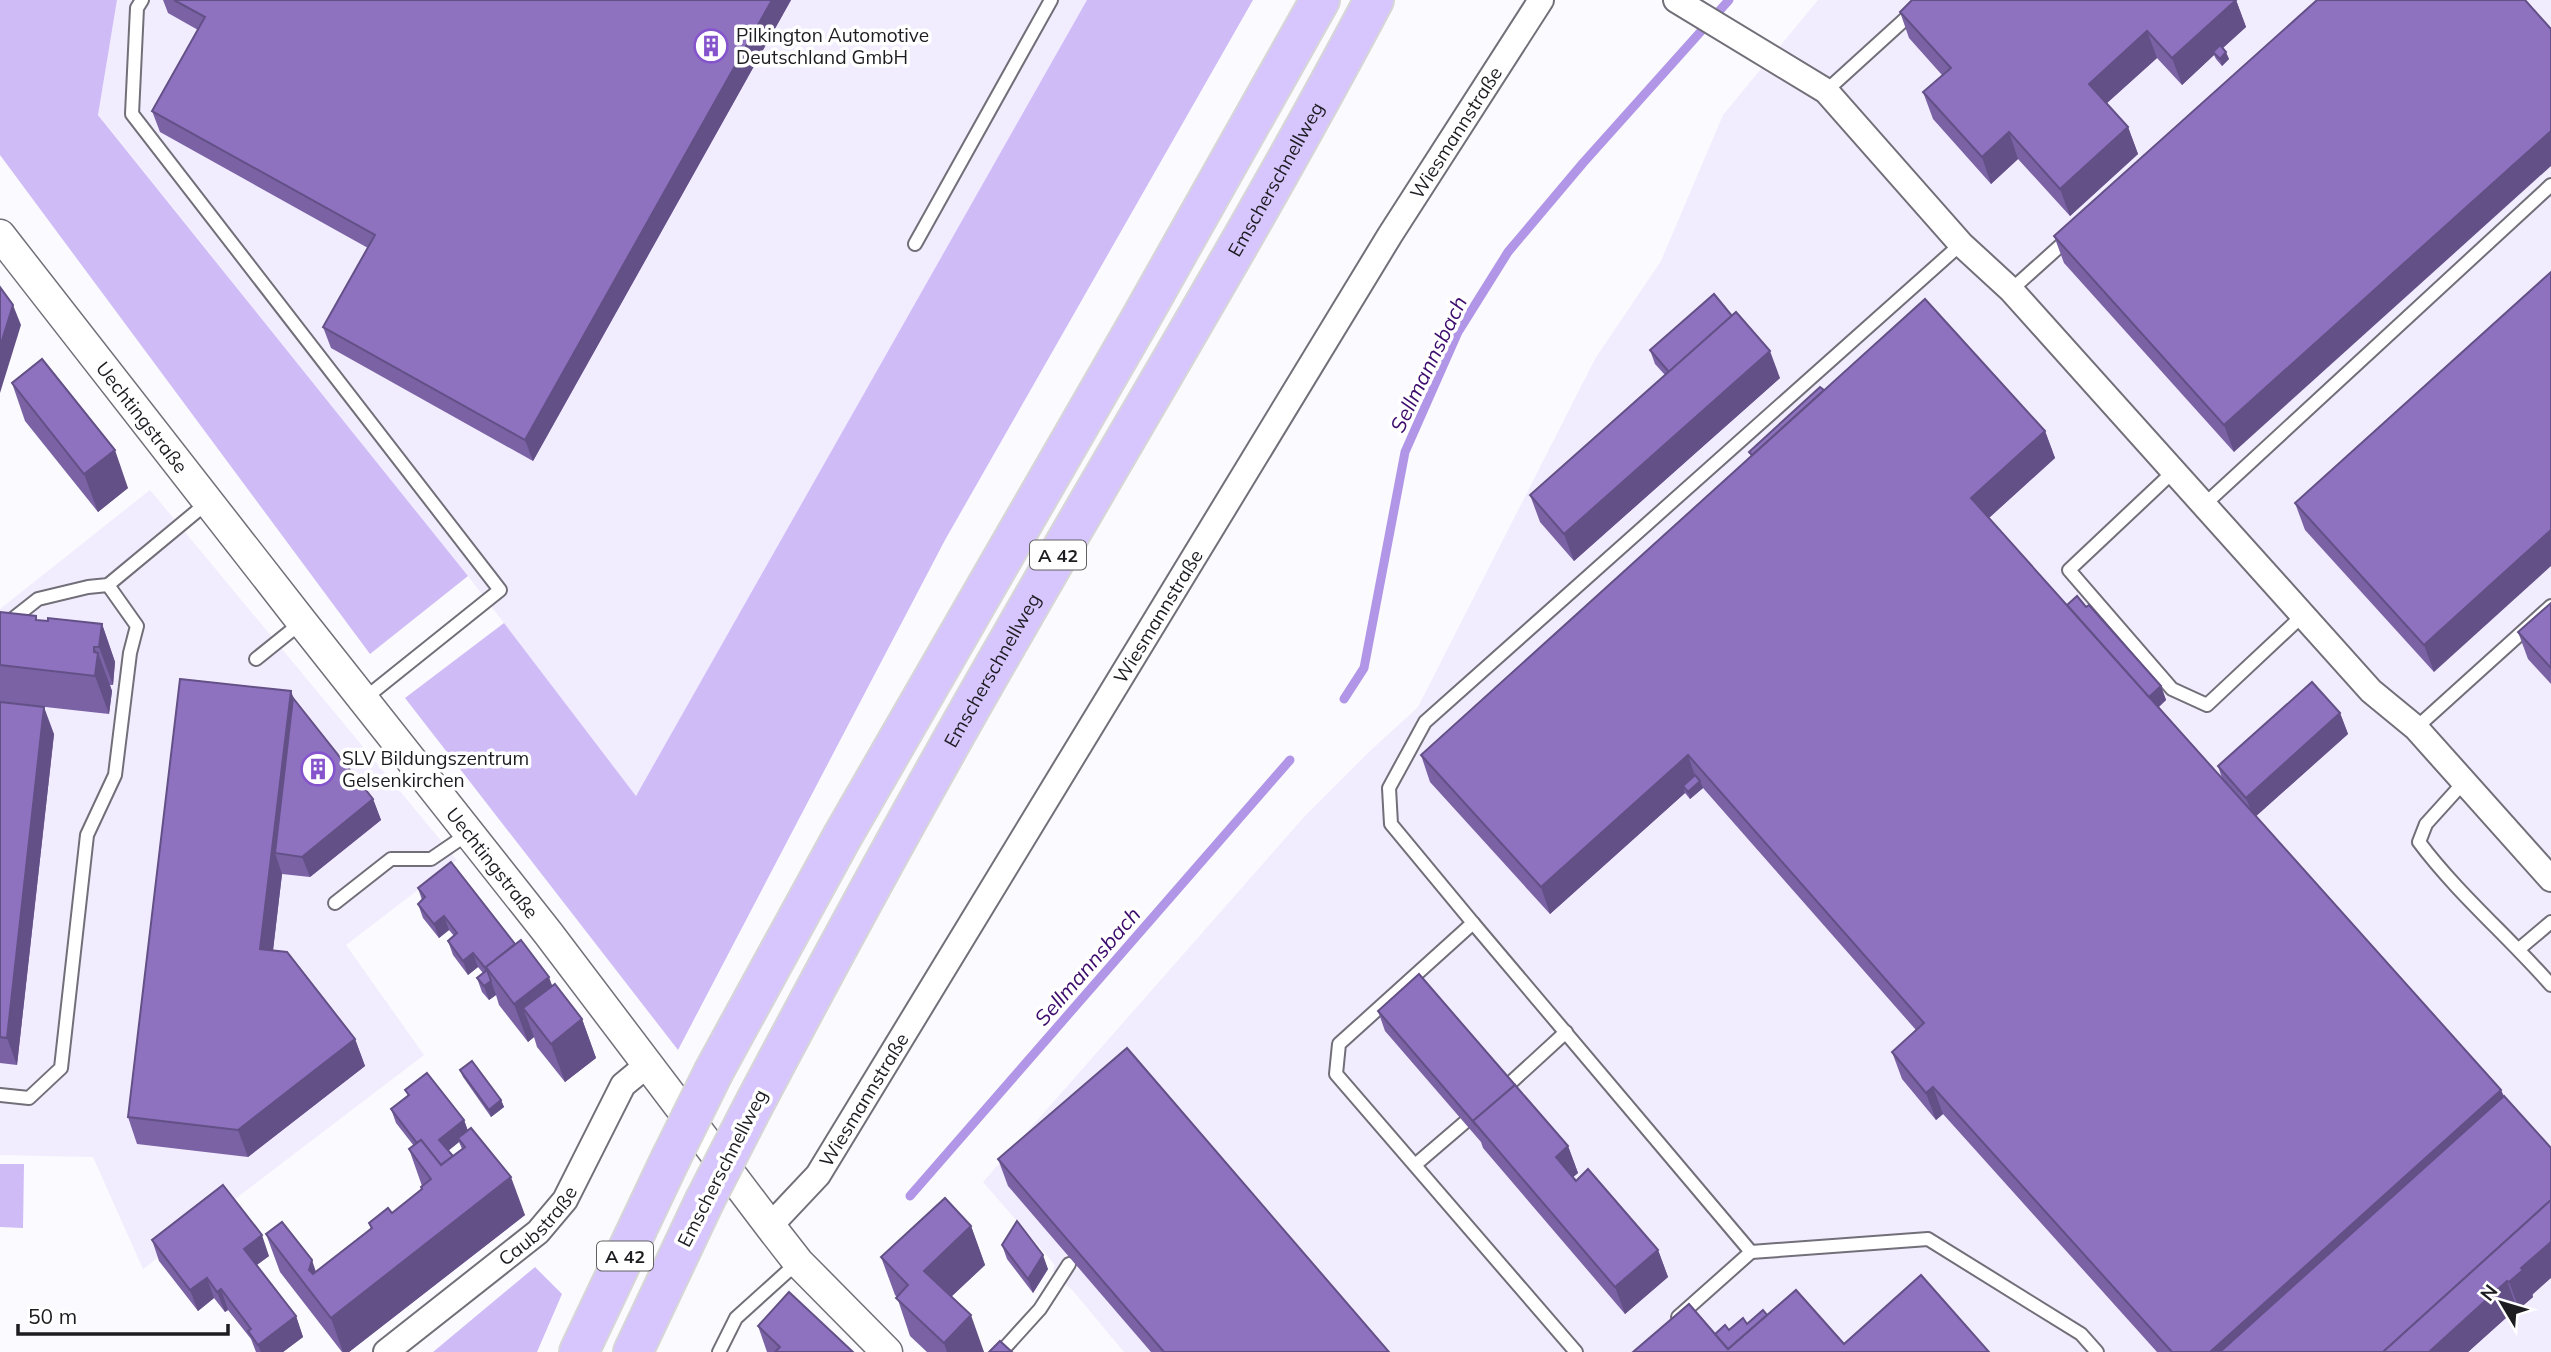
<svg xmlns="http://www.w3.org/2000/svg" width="2551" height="1352" font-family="Mulish,sans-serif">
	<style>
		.built { fill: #f2ecff }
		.green { fill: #cfbcf7 }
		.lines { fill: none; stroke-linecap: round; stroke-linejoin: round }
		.stream { stroke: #b195e7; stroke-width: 9 }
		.service-casing { stroke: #726f79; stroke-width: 16 }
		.minor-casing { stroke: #726f79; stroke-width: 28 }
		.tertiary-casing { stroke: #726f79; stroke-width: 33 }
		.motorway-casing { stroke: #d6d6d7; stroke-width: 42 }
		.service { stroke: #fff; stroke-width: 12 }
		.minor { stroke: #fff; stroke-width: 24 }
		.tertiary { stroke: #fff; stroke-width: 30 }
		.motorway { stroke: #d7c5fd; stroke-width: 38 }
		.motorway-bridge-casing { stroke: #d6d6d7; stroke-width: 42; stroke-linecap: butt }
		.motorway-bridge { stroke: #d7c5fd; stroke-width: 38 }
		.wall { fill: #7a62a5; fill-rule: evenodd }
		.shaded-wall { fill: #635086 }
		.building { fill: #8e72c0; stroke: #635086; stroke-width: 2 }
		.labels { text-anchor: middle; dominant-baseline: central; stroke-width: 7; stroke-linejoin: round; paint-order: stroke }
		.shield { fill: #fff; stroke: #616063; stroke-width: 2 }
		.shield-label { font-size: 18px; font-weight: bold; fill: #1d1c20 }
		.poi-label { font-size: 19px; fill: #1d1c20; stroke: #fff; text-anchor: start }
		.street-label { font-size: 19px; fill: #1d1c20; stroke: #fff }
		.water-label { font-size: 21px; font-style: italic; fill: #3c0b6c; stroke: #fff }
	</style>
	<rect width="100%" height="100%" fill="#fbfafe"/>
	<g class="built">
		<polygon points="117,0 1089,0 636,796 468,576 98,114"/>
		<polygon points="1818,0 2551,0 2551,1352 1124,1352 1074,1292 1053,1271 1055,1265 983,1182 1304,817 1370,751 1418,707 1595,359 1661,261 1723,115"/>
		<polygon points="150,490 457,860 346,945 424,1055 143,1269 93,1157 0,1155 0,609"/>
	</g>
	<g class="green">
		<polygon points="0,0 117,0 98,115 468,576 370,654 0,155"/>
		<polygon points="1087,0 1253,0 945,540 678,1050 405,698 504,623 636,796"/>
		<polygon points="0,1164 24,1164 23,1228 0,1227"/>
		<polygon points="535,1267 562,1294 537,1352 433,1352"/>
	</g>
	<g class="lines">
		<g class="stream">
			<polyline points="1344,699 1364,668 1405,452 1458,332 1508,252 1583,163 1729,0"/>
			<polyline points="910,1196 1290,760"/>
		</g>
		<defs>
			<g id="service">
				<polyline points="142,0 137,8 132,114 500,590 364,699"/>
				<polyline points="1826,91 1926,0"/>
				<polyline points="915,244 1051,0"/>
				<polyline points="2011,290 2070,237"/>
				<polyline points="2174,471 2069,570 2172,689 2207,705 2302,616"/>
				<polyline points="2204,505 2551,185"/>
				<polyline points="0,629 38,599 88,587 108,585 208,502"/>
				<polyline points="256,659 302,622"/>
				<polyline points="2416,728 2551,606"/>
				<path d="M2464,782L2426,824L2419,842C2458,894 2508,936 2551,985"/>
				<polyline points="335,903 391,859 431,859 469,833"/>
				<polyline points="1473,923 1391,824 1389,788 1425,722 1961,244"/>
				<polyline points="2519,949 2551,922"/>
				<polyline points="1506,1087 1566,1032"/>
				<polyline points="0,1095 29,1098 61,1068 87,835 115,775 130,653 137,626 108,585"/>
				<polyline points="1415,1165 1464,1123"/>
				<polyline points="1751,1252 1928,1239 2081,1334 2097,1352"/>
				<polyline points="719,1352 736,1318 798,1262"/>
				<polyline points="1001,1352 1040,1309 1069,1264"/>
				<polyline points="1576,1352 1336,1074 1339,1044 1473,923 1751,1252 1678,1317"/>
			</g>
			<g id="minor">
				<polyline points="1676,0 1826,91 1961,244 2011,290 2371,691 2416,728 2551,879"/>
				<path id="s1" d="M770,1226L818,1175L1390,235L1541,0"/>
				<path id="s2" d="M386,1352L538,1232L565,1200L623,1085L646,1066"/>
			</g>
			<g id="tertiary">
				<path id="s3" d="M0,235L302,622L548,933L770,1226L798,1262L887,1352"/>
			</g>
			<g id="motorway">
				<polyline points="714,1071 842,837 1141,318 1320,0"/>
				<path id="s4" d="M749,1114C835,951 923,789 1015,630C1135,420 1261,214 1374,0"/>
				<polyline points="579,1352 670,1160"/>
				<polyline points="633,1352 704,1202"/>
			</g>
		</defs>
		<use href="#service" class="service-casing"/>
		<use href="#minor" class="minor-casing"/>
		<use href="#tertiary" class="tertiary-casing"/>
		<use href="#motorway" class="motorway-casing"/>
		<use href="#service" class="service"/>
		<use href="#minor" class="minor"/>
		<use href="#tertiary" class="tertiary"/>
		<use href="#motorway" class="motorway"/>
		<defs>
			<g id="motorway-bridge">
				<polyline points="670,1160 714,1071"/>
				<polyline points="704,1202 749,1114"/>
			</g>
		</defs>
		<use href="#motorway-bridge" class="motorway-bridge-casing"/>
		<use href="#motorway-bridge" class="motorway-bridge"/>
	</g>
	<g class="wall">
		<polygon points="163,0 791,0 533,461 331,348 323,327 368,248 160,132 152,111 198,30 168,13"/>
		<polygon points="2236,0 2246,27 2223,48 2229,59 2222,66 2216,59 2214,55 2182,85 2157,58 2106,104 2128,127 2138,154 2070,216 2018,159 1991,184 1933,119 1923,92 1942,75 1909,38 1900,12"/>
		<polygon points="2317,0 2234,452 2064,263 2054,236"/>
		<polygon points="2551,272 2434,672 2305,530 2295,503"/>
		<polygon points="1650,350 1780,378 1574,561 1540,522 1530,495 1665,375 1655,364"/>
		<polygon points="12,383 128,488 98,512 25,421"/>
		<polygon points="1824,390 2045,431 2055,458 1989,518 2067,605 2161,686 2166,700 2159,707 2222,778 2218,766 2340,713 2348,734 2256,816 2501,1090 2504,1096 2533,1297 2519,1309 2517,1308 2468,1352 2157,1352 1943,1114 1936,1120 1902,1079 1892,1052 1916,1030 1703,788 1690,799 1685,793 1550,914 1430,782 1421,755 1751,456 1749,452"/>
		<polygon points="2551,603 2551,684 2528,659 2518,632"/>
		<polygon points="0,612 37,620 102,624 115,662 113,685 110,685 112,691 109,714 0,702"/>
		<polygon points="293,698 373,799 381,820 310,877 282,874 273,950 355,1039 365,1066 248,1157 137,1144 128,1117"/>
		<polygon points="0,702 54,734 17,1065 0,1063"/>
		<polygon points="418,888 515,944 582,1019 596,1058 565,1082 537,1047 534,1037 528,1042 499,1005 496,995 489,1000 482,992 477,978 483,973 478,967 468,975 453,955 448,941 454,936 449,930 439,938 423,918 418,904 422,900"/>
		<polygon points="1378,1011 1568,1146 1578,1173 1573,1177 1658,1250 1668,1277 1625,1314 1483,1148 1481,1142 1385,1031"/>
		<polygon points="460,1070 501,1100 504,1107 491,1117 463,1077"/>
		<path d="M405,1090L464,1120L468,1131L525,1215L349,1352H342L280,1272L266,1234L316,1272L371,1229L369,1223L392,1213L422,1189L421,1187L422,1186L409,1149L414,1146L396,1123L391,1109L408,1096ZM459,1142L462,1149L453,1156L448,1151Z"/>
		<polygon points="998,1159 1389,1352 1151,1352 1008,1186"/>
		<polygon points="971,1226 985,1265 951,1297 984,1352 927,1352 910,1336 897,1297 895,1295 881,1257"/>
		<polygon points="152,1240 269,1256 257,1265 296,1316 303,1337 283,1352 256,1352 251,1339 228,1310 225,1312 214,1298 198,1311 159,1261"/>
		<polygon points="1002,1245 1048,1269 1033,1293 1007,1259"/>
		<polygon points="758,1326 853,1352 767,1352"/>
	</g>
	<g class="shaded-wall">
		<polygon points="772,0 791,0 533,461 525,440"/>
		<polygon points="2236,0 2246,27 2216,54 2213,52 2214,55 2182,85 2172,58"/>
		<polygon points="2147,31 2157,58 2098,111 2089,84"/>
		<polygon points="2226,52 2229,59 2222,66 2220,59"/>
		<polygon points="2128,127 2138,154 2070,216 2060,189"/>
		<polygon points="2551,131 2551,166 2234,452 2224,425"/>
		<polygon points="2009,132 2018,159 1991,184 1982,157"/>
		<polygon points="13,305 21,325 0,393 0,347"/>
		<polygon points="1770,351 1780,378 1574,561 1564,534"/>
		<polygon points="2045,431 2055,458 1981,525 1971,498"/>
		<polygon points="115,450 128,488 98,512 84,474"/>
		<polygon points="2551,530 2551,566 2434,672 2424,645"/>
		<polygon points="102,624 115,662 113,685 99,647"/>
		<polygon points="94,647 98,656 98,653 112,691 109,714 95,676"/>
		<polygon points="2161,686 2166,700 2150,714 2145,700"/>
		<polygon points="291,691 301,718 275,853 282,874 270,976 260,949"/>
		<polygon points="44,707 54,734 17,1065 7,1038"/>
		<polygon points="2340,713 2348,734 2254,818 2246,798"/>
		<polygon points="1688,755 1697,782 1683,786 1685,793 1550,914 1541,887"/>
		<polygon points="1700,781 1703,788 1690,799 1688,792"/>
		<polygon points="373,799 381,820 310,877 302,857"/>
		<polygon points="444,916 449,930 439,938 434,924"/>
		<polygon points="473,953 478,967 468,975 463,961"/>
		<polygon points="549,977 563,1015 523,1008 534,1037 528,1042 514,1004"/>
		<polygon points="491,981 496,995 489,1000 484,986"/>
		<polygon points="582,1019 596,1058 565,1082 551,1044"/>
		<polygon points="355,1039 365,1066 248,1157 238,1130"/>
		<polygon points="1933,1087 1943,1114 1936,1120 1926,1093"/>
		<polygon points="2501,1090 2511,1117 2250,1352 2210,1352"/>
		<polygon points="501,1100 504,1107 491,1117 489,1110"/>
		<polygon points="464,1120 469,1134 458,1138 459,1142 444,1154 439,1140"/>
		<polygon points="1568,1146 1578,1173 1565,1184 1556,1157"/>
		<polygon points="511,1177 525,1215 349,1352 343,1352 331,1318"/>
		<polygon points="971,1226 985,1265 938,1309 924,1271"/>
		<polygon points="262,1235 269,1256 251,1269 244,1249"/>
		<polygon points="2551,1242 2551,1278 2532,1295 2533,1297 2519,1309 2509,1282 2521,1268"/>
		<polygon points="1658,1250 1668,1277 1625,1314 1615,1287"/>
		<polygon points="1043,1255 1048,1269 1033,1293 1028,1279"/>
		<polygon points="312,1260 325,1299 309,1270"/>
		<polygon points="207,1278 214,1298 198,1311 190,1290"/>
		<polygon points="2507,1281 2517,1308 2468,1352 2429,1352"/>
		<polygon points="221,1289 228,1310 225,1312 217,1292"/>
		<polygon points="971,1315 984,1352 947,1352 944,1343"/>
		<polygon points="296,1316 303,1337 283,1352 261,1352 258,1345"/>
	</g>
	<g class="building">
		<polygon points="174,0 772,0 525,440 323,327 375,235 152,111 205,17"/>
		<polygon points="1912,0 2236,0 2172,58 2147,31 2089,84 2128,127 2060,189 2009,132 1982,157 1923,92 1951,68 1900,12"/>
		<polygon points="2317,0 2525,0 2551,29 2551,131 2224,425 2054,236"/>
		<polygon points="2220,45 2226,52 2220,59 2213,52"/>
		<polygon points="2551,272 2551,530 2424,645 2295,503"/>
		<polygon points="0,287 13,305 0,347"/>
		<polygon points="1714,294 1732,316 1669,372 1650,350"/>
		<polygon points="1925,299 2045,431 1971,498 2501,1090 2210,1352 2172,1352 1933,1087 1926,1093 1892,1052 1924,1023 1688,755 1541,887 1421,755"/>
		<polygon points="1736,312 1770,351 1564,534 1530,495"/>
		<polygon points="42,359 115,450 84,474 12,383"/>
		<polygon points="1820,387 1824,390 1752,455 1749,452"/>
		<polygon points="2077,596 2086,607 2089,605 2161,686 2149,697 2067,605"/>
		<polygon points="2551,603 2551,668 2518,632"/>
		<polygon points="0,612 36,616 36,620 48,621 48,618 102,624 99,647 94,647 94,652 98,653 95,676 0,665"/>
		<polygon points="180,679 291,691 260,949 287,952 355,1039 238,1130 128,1117"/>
		<polygon points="2312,682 2340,713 2246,798 2218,766"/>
		<polygon points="293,698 373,799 302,857 275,853"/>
		<polygon points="0,702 44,707 7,1038 0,1037"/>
		<polygon points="1695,775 1700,781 1688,792 1683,786"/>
		<polygon points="451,862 515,944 486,967 491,981 484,986 477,978 487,970 473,953 463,961 448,941 457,933 444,916 434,924 418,904 425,897 418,888"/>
		<polygon points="521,940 549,977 514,1004 486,967"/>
		<polygon points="1419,974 1515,1085 1473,1121 1477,1126 1378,1011"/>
		<polygon points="555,984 582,1019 551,1044 523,1008"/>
		<polygon points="1127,1048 1389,1352 1164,1352 998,1159"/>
		<polygon points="472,1061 501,1100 489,1110 460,1070"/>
		<polygon points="427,1073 464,1120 439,1140 453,1156 441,1165 421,1140 417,1143 391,1109 409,1095 405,1090"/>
		<polygon points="1515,1085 1568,1146 1556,1157 1576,1181 1588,1169 1658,1250 1615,1287 1473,1121"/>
		<polygon points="2504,1096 2551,1148 2551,1200 2383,1352 2220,1352"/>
		<polygon points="471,1128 511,1177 331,1318 266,1234 282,1222 312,1260 309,1270 313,1274 372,1228 369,1223 388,1208 392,1213 422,1189 421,1187 431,1179 409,1149 421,1140 441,1165 465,1147 458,1138"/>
		<polygon points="223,1185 262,1235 244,1249 296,1316 258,1345 248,1331 251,1329 221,1289 217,1292 207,1278 190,1290 152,1240"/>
		<polygon points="945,1198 971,1226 924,1271 971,1315 944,1343 896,1298 908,1285 881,1257"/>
		<polygon points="2551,1200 2551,1242 2521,1268 2523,1270 2509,1282 2507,1281 2429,1352 2383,1352"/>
		<polygon points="1017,1221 1043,1255 1028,1279 1002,1245"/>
		<polygon points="1921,1275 1989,1352 1633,1352 1689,1304 1728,1349 1796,1290 1844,1344"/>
		<polygon points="789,1292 853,1352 775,1352 780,1347 758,1326"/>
		<polygon points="1763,1310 1767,1315 1728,1349 1715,1334 1725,1325 1729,1330 1743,1318 1747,1324"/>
		<polygon points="1000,1341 1012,1352 989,1352"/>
	</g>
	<defs>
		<symbol id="building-ring" viewBox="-11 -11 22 22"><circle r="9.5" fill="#fff" stroke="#8554cd" stroke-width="1.5"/><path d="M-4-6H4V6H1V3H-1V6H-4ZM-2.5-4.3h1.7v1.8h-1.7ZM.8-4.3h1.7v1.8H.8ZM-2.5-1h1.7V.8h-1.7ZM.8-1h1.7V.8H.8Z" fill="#8554cd"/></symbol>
	</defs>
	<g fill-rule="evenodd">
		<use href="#building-ring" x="692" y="27" width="38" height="38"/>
		<use href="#building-ring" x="299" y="750" width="38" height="38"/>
	</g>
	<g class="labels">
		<g class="shield">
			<rect x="1030" y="540.5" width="56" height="29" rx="5"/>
			<rect x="597" y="1241.5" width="56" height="29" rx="5"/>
		</g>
		<g class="shield-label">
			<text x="1058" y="555">A 42</text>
			<text x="625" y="1256">A 42</text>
		</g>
		<g class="poi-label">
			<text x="736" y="35">Pilkington Automotive<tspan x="736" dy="22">Deutschland GmbH</tspan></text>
			<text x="342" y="758">SLV Bildungszentrum<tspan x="342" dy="22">Gelsenkirchen</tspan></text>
		</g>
		<g class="street-label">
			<text stroke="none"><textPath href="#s1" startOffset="1292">Wiesmannstraße</textPath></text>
			<text stroke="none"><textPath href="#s4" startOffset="1073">Emscherschnellweg</textPath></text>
			<text stroke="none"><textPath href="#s3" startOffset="231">Uechtingstraße</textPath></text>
			<text stroke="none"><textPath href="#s1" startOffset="724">Wiesmannstraße</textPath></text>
			<text stroke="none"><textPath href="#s4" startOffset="506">Emscherschnellweg</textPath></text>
			<text stroke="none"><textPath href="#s3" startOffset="798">Uechtingstraße</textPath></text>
			<text stroke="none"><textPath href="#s1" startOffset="158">Wiesmannstraße</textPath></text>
			<text transform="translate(722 1168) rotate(-63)">Emscherschnellweg</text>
			<text stroke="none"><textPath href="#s2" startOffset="198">Caubstraße</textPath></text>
		</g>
		<g class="water-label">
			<text transform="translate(1428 364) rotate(-64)">Sellmannsbach</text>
			<text transform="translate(1087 966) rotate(-49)">Sellmannsbach</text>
		</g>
	</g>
	<g transform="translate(2502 1303) rotate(308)" stroke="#ffffff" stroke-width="5" paint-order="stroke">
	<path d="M0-5L12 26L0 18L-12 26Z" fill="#1d1c20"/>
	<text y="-10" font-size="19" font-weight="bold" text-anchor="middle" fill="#1d1c20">N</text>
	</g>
	<path d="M18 1324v10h210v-10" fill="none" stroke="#1d1c20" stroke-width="3.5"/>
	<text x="28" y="1324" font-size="21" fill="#1d1c20" stroke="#ffffff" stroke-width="5" paint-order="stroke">50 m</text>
</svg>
